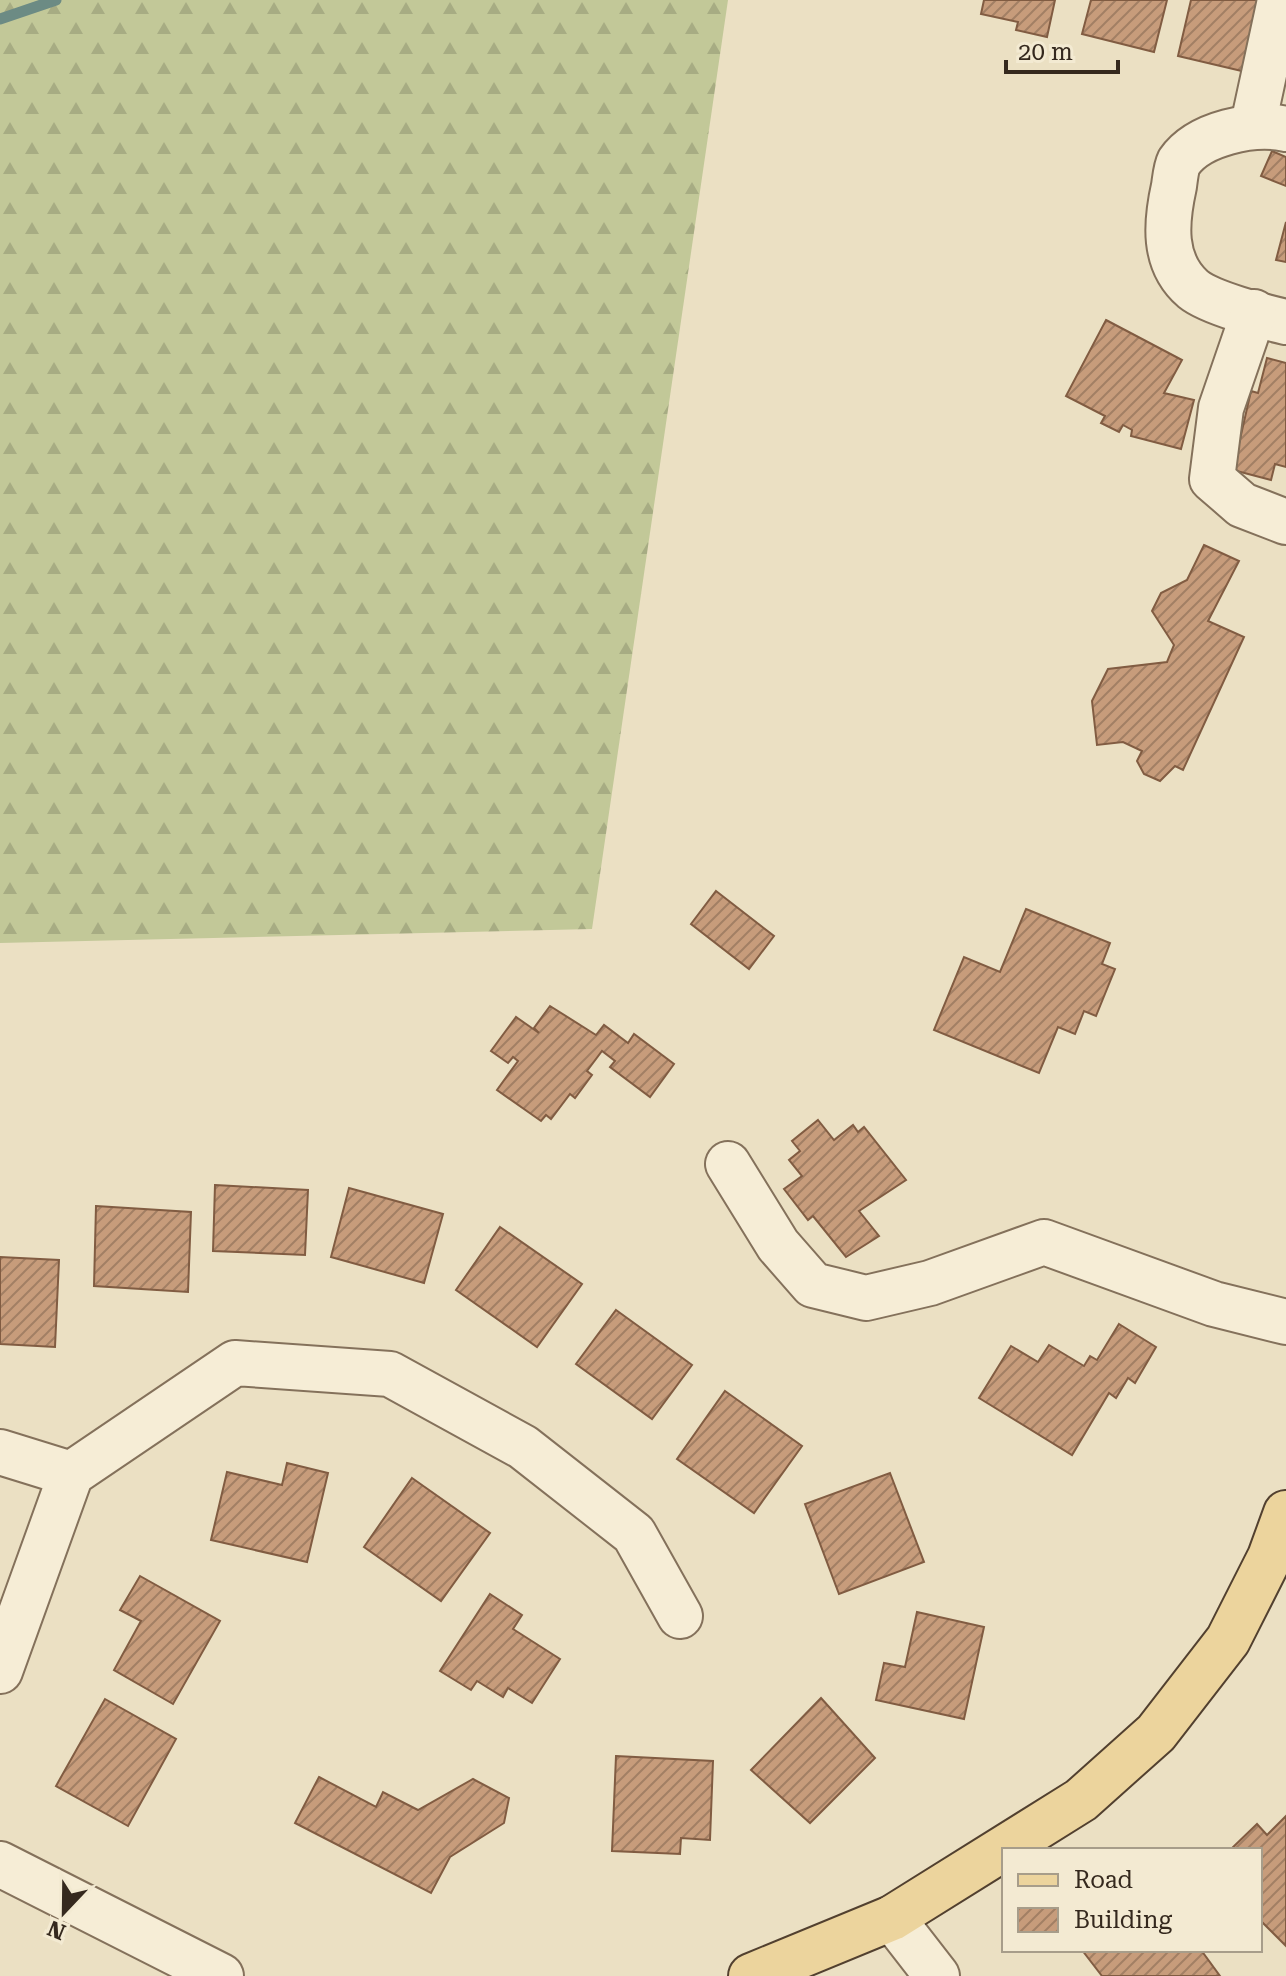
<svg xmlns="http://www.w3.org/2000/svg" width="1286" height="1976" font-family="'Roboto Serif',serif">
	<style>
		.forest { fill: url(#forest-firs) }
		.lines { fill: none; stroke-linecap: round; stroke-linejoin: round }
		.stream { stroke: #6c8b84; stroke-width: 11 }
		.building { fill: url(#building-hatch); stroke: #815c42; stroke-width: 2 }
		.minor-casing { stroke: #84715b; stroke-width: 48 }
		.major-casing { stroke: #52402f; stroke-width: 48 }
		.minor { stroke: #f6edd6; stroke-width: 44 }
		.major { stroke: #ecd49d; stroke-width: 44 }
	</style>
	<defs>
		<pattern id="forest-firs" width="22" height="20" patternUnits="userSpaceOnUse" patternTransform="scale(2)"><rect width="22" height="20" fill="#c2c898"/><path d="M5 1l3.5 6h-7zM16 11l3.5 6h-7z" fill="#a7ac83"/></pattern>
		<pattern id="building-hatch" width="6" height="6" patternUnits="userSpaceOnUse" patternTransform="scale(2)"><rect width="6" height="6" fill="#c79c7b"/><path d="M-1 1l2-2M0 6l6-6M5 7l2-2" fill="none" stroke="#a27f64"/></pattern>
	</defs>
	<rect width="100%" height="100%" fill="#ebe0c3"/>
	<polygon class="forest" points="0,0 728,0 592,929 0,943"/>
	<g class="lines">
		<polyline class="stream" points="0,19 56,0"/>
	</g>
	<g class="building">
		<polygon points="984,0 1055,0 1047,37 1016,30 1018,22 981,14"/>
		<polygon points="1091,0 1167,0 1154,52 1082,34"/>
		<polygon points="1191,0 1263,0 1246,72 1178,56"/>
		<polygon points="1272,151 1286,157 1286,186 1261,176"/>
		<polygon points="1286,222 1286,262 1276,260"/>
		<polygon points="1106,320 1182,360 1164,393 1194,400 1181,449 1131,436 1132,430 1123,425 1119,432 1101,423 1105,416 1066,396"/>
		<polygon points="1267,358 1286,363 1286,467 1275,464 1271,480 1233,470 1251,391 1258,393"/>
		<polygon points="1204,545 1239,561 1208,621 1244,637 1183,770 1175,766 1160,781 1144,774 1137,761 1142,751 1123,742 1097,745 1092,701 1108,669 1167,662 1174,645 1152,611 1161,593 1187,580"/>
		<polygon points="716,891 774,936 749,969 691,924"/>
		<polygon points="1026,909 1110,943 1102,964 1115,969 1096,1016 1084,1011 1075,1034 1058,1027 1039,1073 934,1030 964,957 1000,972"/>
		<polygon points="550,1006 596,1035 604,1025 628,1043 634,1034 674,1064 650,1097 610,1067 615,1061 602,1051 587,1071 592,1075 575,1098 570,1094 551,1119 546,1115 541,1121 497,1090 518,1061 513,1057 508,1063 491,1051 516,1017 539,1033 534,1028"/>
		<polygon points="818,1120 834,1140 853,1125 858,1132 864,1127 906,1180 859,1211 879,1236 846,1257 813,1216 808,1220 784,1189 802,1176 789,1160 800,1151 792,1141"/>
		<polygon points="215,1185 308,1190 305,1255 213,1251"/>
		<polygon points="349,1188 443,1214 424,1283 331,1257"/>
		<polygon points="96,1206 191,1212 188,1292 94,1286"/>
		<polygon points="500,1227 582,1284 537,1347 456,1290"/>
		<polygon points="0,1257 59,1260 55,1347 0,1344"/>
		<polygon points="616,1310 692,1365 652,1419 576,1364"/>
		<polygon points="1119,1324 1156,1347 1135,1383 1128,1378 1116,1398 1109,1393 1072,1455 979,1398 1011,1346 1038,1362 1049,1345 1084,1366 1090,1356 1097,1360"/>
		<polygon points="725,1391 802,1446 754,1513 677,1459"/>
		<polygon points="287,1463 328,1473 307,1562 211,1540 227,1472 282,1485"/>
		<polygon points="890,1473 924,1562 839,1594 805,1504"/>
		<polygon points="412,1478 490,1533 441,1601 364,1547"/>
		<polygon points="140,1576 220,1621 173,1704 114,1670 141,1621 120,1610"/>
		<polygon points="490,1594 522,1615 513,1629 560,1659 532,1703 508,1688 503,1697 477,1681 471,1690 440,1671"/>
		<polygon points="917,1612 984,1627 964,1719 876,1700 884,1663 905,1667"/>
		<polygon points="821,1698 875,1758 810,1823 751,1770"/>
		<polygon points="105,1699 176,1739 128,1826 56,1786"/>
		<polygon points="616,1756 713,1761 710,1840 681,1838 680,1854 612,1851"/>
		<polygon points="319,1777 376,1807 383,1792 418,1810 473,1779 509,1798 504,1823 450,1857 431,1893 295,1823"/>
		<polygon points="1286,1816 1286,1946 1260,1920 1260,1850 1230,1850 1257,1824 1267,1835"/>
		<polygon points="1082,1950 1201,1950 1220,1976 1102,1976"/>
	</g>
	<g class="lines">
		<defs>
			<g id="minor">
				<polyline points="1253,125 1280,0"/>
				<path d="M1286,129C1254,122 1199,133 1179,162C1176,168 1175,179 1174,186C1166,222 1162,262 1193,289C1210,303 1264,317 1286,322"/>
				<polyline points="1254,312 1221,408 1212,479 1242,505 1286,522"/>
				<polyline points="728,1164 778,1245 813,1285 866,1298 930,1283 1044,1242 1214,1304 1286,1322"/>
				<polyline points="0,1452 71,1474"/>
				<polyline points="0,1671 71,1474 235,1363 390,1374 523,1447 634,1534 680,1616"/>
				<polyline points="0,1864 221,1976"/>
				<polyline points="892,1918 937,1976"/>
			</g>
			<polyline id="major" points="751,1976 892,1918 1081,1800 1156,1733 1228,1640 1270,1557 1286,1513"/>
		</defs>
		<use href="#minor" class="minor-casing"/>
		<use href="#major" class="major-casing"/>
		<use href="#minor" class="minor"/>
		<use href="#major" class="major"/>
	</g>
	<rect x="1002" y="1848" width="260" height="104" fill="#f3ead2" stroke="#a79d8a" stroke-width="2"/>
	<rect x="1018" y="1874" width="40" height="12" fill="#ecd49d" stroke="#a79d8a" stroke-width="2"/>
	<text x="1074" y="1888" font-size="24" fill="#35291e">Road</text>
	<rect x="1018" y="1908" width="40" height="24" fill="url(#building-hatch)" stroke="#a79d8a" stroke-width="2"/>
	<text x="1074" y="1928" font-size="24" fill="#35291e">Building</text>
	<g transform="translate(64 1912) rotate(202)" stroke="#f3ead2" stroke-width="6" paint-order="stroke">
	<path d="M0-6L14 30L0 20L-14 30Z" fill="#35291e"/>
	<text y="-12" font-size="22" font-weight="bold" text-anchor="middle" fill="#35291e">N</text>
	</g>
	<path d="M1006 60v12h112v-12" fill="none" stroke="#35291e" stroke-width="4"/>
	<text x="1018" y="60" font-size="24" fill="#35291e" stroke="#f3ead2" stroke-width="6" paint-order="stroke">20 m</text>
</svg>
